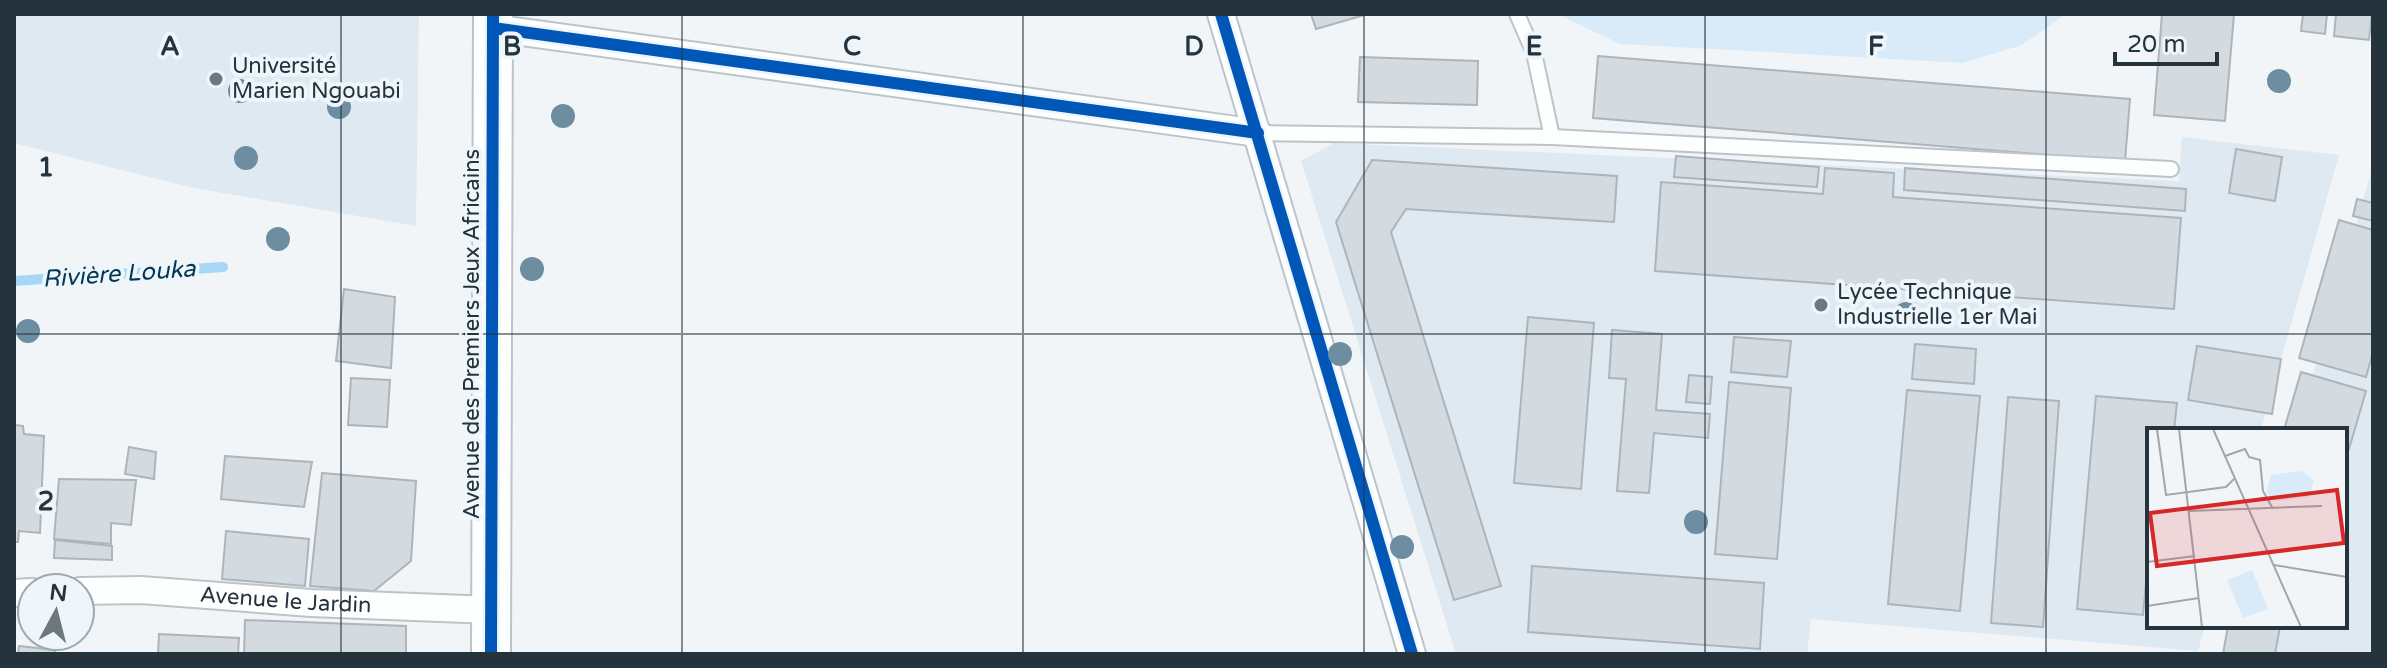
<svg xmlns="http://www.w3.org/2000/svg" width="2387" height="668" font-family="'Varela Round',sans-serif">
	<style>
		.built { fill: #dee9f1 }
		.green { fill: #d9ebf8 }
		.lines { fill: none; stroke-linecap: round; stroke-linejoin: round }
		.stream { stroke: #a6d7f7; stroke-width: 10 }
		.building { fill: #d3dbe0; stroke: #aeb5ba; stroke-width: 2 }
		.lane-casing { stroke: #bcc4ca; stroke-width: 18 }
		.street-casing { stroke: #bcc4ca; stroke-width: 30 }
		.secondary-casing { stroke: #bcc4ca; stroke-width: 42 }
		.lane { stroke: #fdfefe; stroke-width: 14 }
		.street { stroke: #fdfefe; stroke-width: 26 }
		.secondary { stroke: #fdfefe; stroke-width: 38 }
		.cycleway-casing { stroke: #eff6fb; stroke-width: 17 }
		.cycleway { stroke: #0057b8; stroke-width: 12 }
		.tree { fill: #6d8ea0 }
		.grid { fill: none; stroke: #25333c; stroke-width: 2; stroke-opacity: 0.55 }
		.poi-dot { fill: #6d777e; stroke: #eff6fb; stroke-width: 3 }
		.labels { text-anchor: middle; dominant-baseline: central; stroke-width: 8; stroke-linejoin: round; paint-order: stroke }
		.poi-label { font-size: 22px; fill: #25333c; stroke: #eff6fb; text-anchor: start }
		.street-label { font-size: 22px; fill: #25333c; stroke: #eff6fb }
		.water-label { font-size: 24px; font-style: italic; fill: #003855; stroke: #eff6fb }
		.inset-road { fill: none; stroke: #a0a7ad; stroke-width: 2 }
		.view { fill: #d62828; fill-opacity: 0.15; stroke: #d62828; stroke-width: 4 }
		.inset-edge { fill: none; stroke: #25333c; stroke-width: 4 }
		.grid-label { font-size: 26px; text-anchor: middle; font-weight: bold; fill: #25333c; stroke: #eff6fb; stroke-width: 8; stroke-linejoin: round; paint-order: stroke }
	</style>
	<rect width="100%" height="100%" fill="#f2f5f8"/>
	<g class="built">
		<polygon points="14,14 419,14 416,226 194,188 14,143"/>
		<polygon points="2182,137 2339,155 2261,430 2149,430 2149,626 2205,626 2198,651 1811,619 1807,654 1456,654 1301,161 1334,143 2179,181"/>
		<polygon points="2373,166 2373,654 2232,654 2240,626 2345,626 2345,430 2297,430"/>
	</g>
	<polygon class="green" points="1557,14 2066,14 2022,45 1963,63 1620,44"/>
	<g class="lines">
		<polyline class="stream" points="14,281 223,267"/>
	</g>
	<g class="building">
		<polygon points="1311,14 1368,14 1316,29"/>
		<polygon points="2162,14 2234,14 2225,121 2154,115"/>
		<polygon points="2303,14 2327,14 2325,34 2301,31"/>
		<polygon points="2336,14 2372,14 2369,40 2334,36"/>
		<polygon points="1598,56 2130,99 2125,161 1593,118"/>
		<polygon points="1360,57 1478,61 1477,105 1358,102"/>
		<polygon points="2236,149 2282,157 2275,201 2229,193"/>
		<polygon points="1676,156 1819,167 1817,187 1674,177"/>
		<polygon points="1372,160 1617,176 1614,222 1406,209 1391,232 1501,586 1454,600 1336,222"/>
		<polygon points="1825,168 1894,173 1893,197 2181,218 2174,309 1655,271 1661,182 1823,194"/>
		<polygon points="1905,168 2186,189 2185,211 1904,190"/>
		<polygon points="2357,199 2373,203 2373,221 2353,216"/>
		<polygon points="2339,220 2373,230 2373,352 2366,377 2299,358"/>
		<polygon points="344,289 395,297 391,368 336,361"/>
		<polygon points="1528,317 1594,323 1581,489 1514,483"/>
		<polygon points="1612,330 1662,334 1656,410 1710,414 1708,438 1654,433 1649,493 1617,491 1626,379 1609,378"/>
		<polygon points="1734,337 1791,341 1787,377 1731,372"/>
		<polygon points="1915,344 1976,349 1974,384 1912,379"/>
		<polygon points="2197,346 2281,359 2272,414 2188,400"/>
		<polygon points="2301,372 2366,391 2349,449 2345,448 2345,430 2284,430"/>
		<polygon points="1689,375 1712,377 1710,404 1686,402"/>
		<polygon points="351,378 390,380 387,427 348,425"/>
		<polygon points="1729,382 1791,388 1777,559 1715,554"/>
		<polygon points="1907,390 1980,396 1960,611 1888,604"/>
		<polygon points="2096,396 2177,403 2174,430 2149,430 2149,548 2143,615 2077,609"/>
		<polygon points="2008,397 2059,401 2043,627 1991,623"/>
		<polygon points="14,425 23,426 24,434 44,436 40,533 19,531 18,542 14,542"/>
		<polygon points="129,447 156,452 154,479 125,474"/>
		<polygon points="225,456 312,462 304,507 221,499"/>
		<polygon points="322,473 416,481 411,561 374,591 310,586"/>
		<polygon points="59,479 136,480 131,525 111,523 111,544 54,539"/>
		<polygon points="226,531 309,539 305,586 222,579"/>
		<polygon points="55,540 112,546 112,560 54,558"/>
		<polygon points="1532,566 1764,583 1760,649 1528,632"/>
		<polygon points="245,620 406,626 406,654 244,654"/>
		<polygon points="2228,626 2280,627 2275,654 2223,654"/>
		<polygon points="159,634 239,638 238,654 158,654"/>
		<polygon points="19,646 55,650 55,654 18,654"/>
	</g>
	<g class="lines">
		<defs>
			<g id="lane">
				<polyline points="1517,14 1534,53 1552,137"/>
				<polyline points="1258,133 1552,137 2171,169"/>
			</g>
			<g id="street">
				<polyline points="1221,14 1412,654"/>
				<polyline points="493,28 1258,133"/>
				<path id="s1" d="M80,591L141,590L311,603L492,610"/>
				<polyline points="14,593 32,592"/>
			</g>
			<polyline id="secondary" points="491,654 493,14"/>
		</defs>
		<use href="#lane" class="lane-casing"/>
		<use href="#street" class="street-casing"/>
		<use href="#secondary" class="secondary-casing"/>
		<use href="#lane" class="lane"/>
		<use href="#street" class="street"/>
		<use href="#secondary" class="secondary"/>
		<defs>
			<g id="cycleway">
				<polyline points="1221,14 1412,654"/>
				<polyline points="493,28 1258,133"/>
				<polyline points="491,654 493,14"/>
			</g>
		</defs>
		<use href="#cycleway" class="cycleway-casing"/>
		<use href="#cycleway" class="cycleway"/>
	</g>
	<g class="tree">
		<circle cx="2279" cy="81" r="12"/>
		<circle cx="240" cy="91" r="12"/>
		<circle cx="339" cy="107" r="12"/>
		<circle cx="563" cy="116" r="12"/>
		<circle cx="246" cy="158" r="12"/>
		<circle cx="278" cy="239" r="12"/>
		<circle cx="532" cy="269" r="12"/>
		<circle cx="1906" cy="314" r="12"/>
		<circle cx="28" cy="331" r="12"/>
		<circle cx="1340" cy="354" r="12"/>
		<circle cx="1696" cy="522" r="12"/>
		<circle cx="1402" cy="547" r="12"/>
	</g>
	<path class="grid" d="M341,14V654M682,14V654M1023,14V654M1364,14V654M1705,14V654M2046,14V654M14,334H2373"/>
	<g class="poi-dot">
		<circle cx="216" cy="79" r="8"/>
		<circle cx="1821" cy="305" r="8"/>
	</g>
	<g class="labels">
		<g class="poi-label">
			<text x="232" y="66">Université<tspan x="232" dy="25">Marien Ngouabi</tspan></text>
			<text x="1837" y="292">Lycée Technique<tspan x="1837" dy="25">Industrielle 1er Mai</tspan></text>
		</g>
		<g class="street-label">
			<text transform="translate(472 334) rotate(-90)">Avenue des Premiers Jeux Africains</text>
			<text stroke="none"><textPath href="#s1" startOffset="206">Avenue le Jardin</textPath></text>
		</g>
		<g class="water-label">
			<text transform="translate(119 274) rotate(-4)">Rivière Louka</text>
		</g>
	</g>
	<g transform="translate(2147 428)">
		<rect width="200" height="200" fill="#f2f5f8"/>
		<path d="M154,43L167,52L162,69L131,73L119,65L124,47ZM105,142L121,181L96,190L80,152Z" fill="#d9ebf8"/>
		<path class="inset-road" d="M10,1L19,67L79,59L87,51M32,1L55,199M66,1L154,199M78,28L98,21L102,29L113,32L116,63L126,81M200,33V63M42,83L175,78M0,134L48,128M127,137L200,149M0,178L52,170"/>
		<path class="view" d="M190,62L197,115L10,138L3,85Z"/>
		<rect width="200" height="200" class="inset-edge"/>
	</g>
	<g class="grid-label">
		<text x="170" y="55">A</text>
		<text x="512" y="55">B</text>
		<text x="852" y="55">C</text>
		<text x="1194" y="55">D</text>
		<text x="1534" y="55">E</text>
		<text x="1876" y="55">F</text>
		<text x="46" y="176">1</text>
		<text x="46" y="510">2</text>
	</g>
	<rect width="2387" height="668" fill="none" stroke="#25333c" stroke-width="32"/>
	<g transform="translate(56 612) rotate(7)"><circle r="38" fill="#eff6fb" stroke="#9ea8af" stroke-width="2"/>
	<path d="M0-6L14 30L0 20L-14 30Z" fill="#6d777e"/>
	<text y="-12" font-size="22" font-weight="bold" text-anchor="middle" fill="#25333c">N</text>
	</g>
	<path d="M2115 52v12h102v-12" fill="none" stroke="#25333c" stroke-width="4"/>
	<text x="2127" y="52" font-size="24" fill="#25333c" stroke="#eff6fb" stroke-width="6" paint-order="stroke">20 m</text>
</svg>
